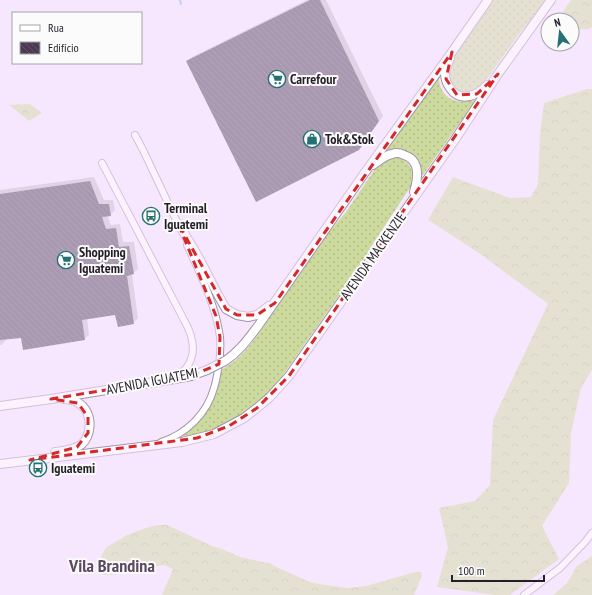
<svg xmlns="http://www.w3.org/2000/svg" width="592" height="595" font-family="'PT Sans Narrow',sans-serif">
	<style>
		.grass { fill: url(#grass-dots) }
		.forest { fill: url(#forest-crowns) }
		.shadow { fill: #0003 }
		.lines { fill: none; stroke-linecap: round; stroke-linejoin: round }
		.stream { stroke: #82b3eb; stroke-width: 2 }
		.building { fill: url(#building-back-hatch) }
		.minor-casing { stroke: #a593ae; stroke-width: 8 }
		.major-casing { stroke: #a593ae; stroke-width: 10 }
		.minor { stroke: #fff; stroke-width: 6 }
		.major { stroke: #fff; stroke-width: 8 }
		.major-bridge-casing { stroke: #a593ae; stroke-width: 10; stroke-linecap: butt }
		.major-bridge { stroke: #fff; stroke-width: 8 }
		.marked { fill: none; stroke: #d62828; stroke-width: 3; stroke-dasharray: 8 5; stroke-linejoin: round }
		.labels { text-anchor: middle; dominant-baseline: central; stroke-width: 4; stroke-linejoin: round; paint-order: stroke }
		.poi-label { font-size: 14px; font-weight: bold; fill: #251e29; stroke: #fbfbfb; text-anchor: start }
		.street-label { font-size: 14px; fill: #251e29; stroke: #fbfbfb }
		.district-label { font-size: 18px; font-weight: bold; fill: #5a4a62; stroke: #fbfbfb }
	</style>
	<defs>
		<pattern id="grass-dots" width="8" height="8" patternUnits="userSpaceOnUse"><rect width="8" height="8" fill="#cdda9e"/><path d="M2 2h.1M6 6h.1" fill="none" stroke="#b0bb88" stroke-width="1.8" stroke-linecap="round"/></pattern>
		<pattern id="forest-crowns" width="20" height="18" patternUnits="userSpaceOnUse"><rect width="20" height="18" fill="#cdda9e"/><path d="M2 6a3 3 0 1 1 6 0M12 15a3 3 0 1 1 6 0" fill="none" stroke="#b0bb88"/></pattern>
		<pattern id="building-back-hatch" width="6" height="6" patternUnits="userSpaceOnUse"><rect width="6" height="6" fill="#4b3b52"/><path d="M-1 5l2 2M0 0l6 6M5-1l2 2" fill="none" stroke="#625568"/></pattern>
	</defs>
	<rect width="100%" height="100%" fill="#f7e7fe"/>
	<g class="grass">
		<polygon points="492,0 547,0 517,37 481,87 467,94 456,91 447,78 453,57"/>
		<path d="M436,77L439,79C440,97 456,106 473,99L475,101L423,175L420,173L417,161L384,154L383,152Z"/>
		<path d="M393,157C409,158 417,171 411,186L374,242L361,264L279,381C260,404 235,423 206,432C199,434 192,436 185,438L183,436L184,435L194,426L221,370L235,361L246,350L251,344L328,233L346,212L379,163Z"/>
	</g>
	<g class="forest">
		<polygon points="571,0 592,0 592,27 589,29 572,30 572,20 557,20"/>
		<polygon points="587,89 592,89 592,370 581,388 571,433 569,483 542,526 559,559 510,595 494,595 437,587 448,547 439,508 475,501 490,485 493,420 548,304 479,253 428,220 453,177 510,198 531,197 538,184 540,133 544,103"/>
		<polygon points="30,104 42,113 29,121 9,105"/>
		<path d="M157,525H167L212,546L222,549L240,557L272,564V565L310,582L319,584L347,588L366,586L415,572H421L422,576L414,595H162C165,586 170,578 173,569L164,565C144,569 125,575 104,575L100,566L102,554L107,547L127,535L146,528Z"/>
		<polygon points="592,556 592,595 553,595 567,583 577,566"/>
	</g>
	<g class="shadow">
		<polygon points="307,0 326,0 383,116 363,144 358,150 187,61 192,57"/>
		<polygon points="94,177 104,200 113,200 115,210 110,215 107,215 111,225 120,224 123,242 134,242 138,269 132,274 138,318 133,323 115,314 87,318 89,335 84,339 22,337 6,338 6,340 1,345 0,345 0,190"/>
	</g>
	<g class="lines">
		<polyline class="stream" points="180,0 181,4"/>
	</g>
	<g class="building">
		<polygon points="310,0 320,0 379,121 359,150 256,202 186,61"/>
		<polygon points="90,181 99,204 109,204 111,216 102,217 106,229 116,228 119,247 129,246 134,274 127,276 134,324 118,327 115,315 82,320 85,340 23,350 21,338 0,340 0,194"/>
	</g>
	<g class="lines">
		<defs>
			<g id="minor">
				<polyline points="135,135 143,150 179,226"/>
				<path d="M102,163L184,320C192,334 198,353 186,368C183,372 178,375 174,378"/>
				<path d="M161,442C186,434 207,414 214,388C216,382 217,376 218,370C220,359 221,348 220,337C216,306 200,273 187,245"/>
				<polyline points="524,595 560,568 585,542 592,533"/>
			</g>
			<g id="major">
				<path d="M450,58C448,63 446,68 445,73C445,78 447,84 450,88C460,103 477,96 487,85"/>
				<path d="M373,165C379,161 385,155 392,154C397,152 400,153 404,155C421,160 418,179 414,192"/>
				<polyline points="178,223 199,258 218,295 226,309 237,315 248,317 257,315 269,306"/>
				<path d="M225,361C239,352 248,339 258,326L366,171L452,52L488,0"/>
				<polyline points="0,406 51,399 174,379 191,376 207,370"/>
				<path d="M55,452C64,451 75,450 82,444C91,435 92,419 85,409C80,402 71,399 63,399"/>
				<polyline points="0,464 182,442 214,434 244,418 257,408 270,397 289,376 454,141 498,74 551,0"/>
			</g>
		</defs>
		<use href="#minor" class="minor-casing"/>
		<use href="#major" class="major-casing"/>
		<use href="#minor" class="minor"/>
		<use href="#major" class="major"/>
		<defs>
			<polyline id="major-bridge" points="207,370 225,361"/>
		</defs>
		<use href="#major-bridge" class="major-bridge-casing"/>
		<use href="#major-bridge" class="major-bridge"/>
	</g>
	<path d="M0 0H592V595H0ZM452,52L446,79L457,95L477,94L498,74L289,376L257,408L229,426L197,438L30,460L77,447L88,433V417L78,403L51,399L191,376L219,364L220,337L216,316L178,223L226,309L237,315H257L275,303Z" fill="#f7e7fe" fill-opacity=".55" fill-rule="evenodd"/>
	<path class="marked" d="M452,52L446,79L457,95L477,94L498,74L289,376L257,408L229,426L197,438L30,460L77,447L88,433V417L78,403L51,399L191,376L219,364L220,337L216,316L178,223L226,309L237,315H257L275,303Z"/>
	<defs>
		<symbol id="supermarket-ring" viewBox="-11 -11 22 22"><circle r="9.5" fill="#fbfbfb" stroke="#257072" stroke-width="1.5"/><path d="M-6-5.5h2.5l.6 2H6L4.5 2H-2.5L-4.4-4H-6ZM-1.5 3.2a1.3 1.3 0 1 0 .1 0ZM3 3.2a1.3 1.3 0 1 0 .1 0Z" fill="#257072"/></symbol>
		<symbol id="shop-ring" viewBox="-11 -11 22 22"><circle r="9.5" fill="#fbfbfb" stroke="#257072" stroke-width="1.5"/><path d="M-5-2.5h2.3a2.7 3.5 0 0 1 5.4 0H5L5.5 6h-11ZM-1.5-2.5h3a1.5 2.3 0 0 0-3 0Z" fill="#257072"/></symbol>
		<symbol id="bus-ring" viewBox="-11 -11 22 22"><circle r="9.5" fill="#fbfbfb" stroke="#257072" stroke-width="1.5"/><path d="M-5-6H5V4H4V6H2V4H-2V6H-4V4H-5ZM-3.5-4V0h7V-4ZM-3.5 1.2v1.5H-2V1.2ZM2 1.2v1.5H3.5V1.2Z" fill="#257072"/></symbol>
	</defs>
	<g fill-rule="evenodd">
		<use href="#supermarket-ring" x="267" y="69" width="20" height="20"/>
		<use href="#shop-ring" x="302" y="129" width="20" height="20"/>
		<use href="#bus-ring" x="141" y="206" width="20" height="20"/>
		<use href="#supermarket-ring" x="56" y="250" width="20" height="20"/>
		<use href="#bus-ring" x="28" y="458" width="20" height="20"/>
	</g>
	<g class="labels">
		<g class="poi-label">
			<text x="290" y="79">Carrefour</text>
			<text x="325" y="139">Tok&amp;Stok</text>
			<text x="164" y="208">Terminal<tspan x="164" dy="16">Iguatemi</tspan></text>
			<text x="79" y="252">Shopping<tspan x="79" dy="16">Iguatemi</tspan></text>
			<text x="51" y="468">Iguatemi</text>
		</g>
		<g class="street-label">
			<text transform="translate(373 256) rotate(-55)">AVENIDA MACKENZIE</text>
			<text transform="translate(152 381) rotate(-11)">AVENIDA IGUATEMI</text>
		</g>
		<g class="district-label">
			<text x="112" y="565">Vila Brandina</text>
		</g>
	</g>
	<rect x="12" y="12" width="130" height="52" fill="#fbfbfb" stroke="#a5a3a7"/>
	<rect x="20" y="25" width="20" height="6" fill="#ffffff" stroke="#a5a3a7"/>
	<text x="48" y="32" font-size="12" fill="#251e29">Rua</text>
	<rect x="20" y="42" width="20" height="12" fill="url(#building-back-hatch)" stroke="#a5a3a7"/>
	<text x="48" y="52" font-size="12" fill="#251e29">Edifício</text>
	<g transform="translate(560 32) rotate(345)"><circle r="19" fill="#fbfbfb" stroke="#a5a3a7"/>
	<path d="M0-3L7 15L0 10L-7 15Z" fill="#257072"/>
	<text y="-6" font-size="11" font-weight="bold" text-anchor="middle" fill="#251e29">N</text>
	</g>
	<path d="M452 575v6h92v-6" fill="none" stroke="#251e29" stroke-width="2"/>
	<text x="458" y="575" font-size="12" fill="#251e29" stroke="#fbfbfb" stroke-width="3" paint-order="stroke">100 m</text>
</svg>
